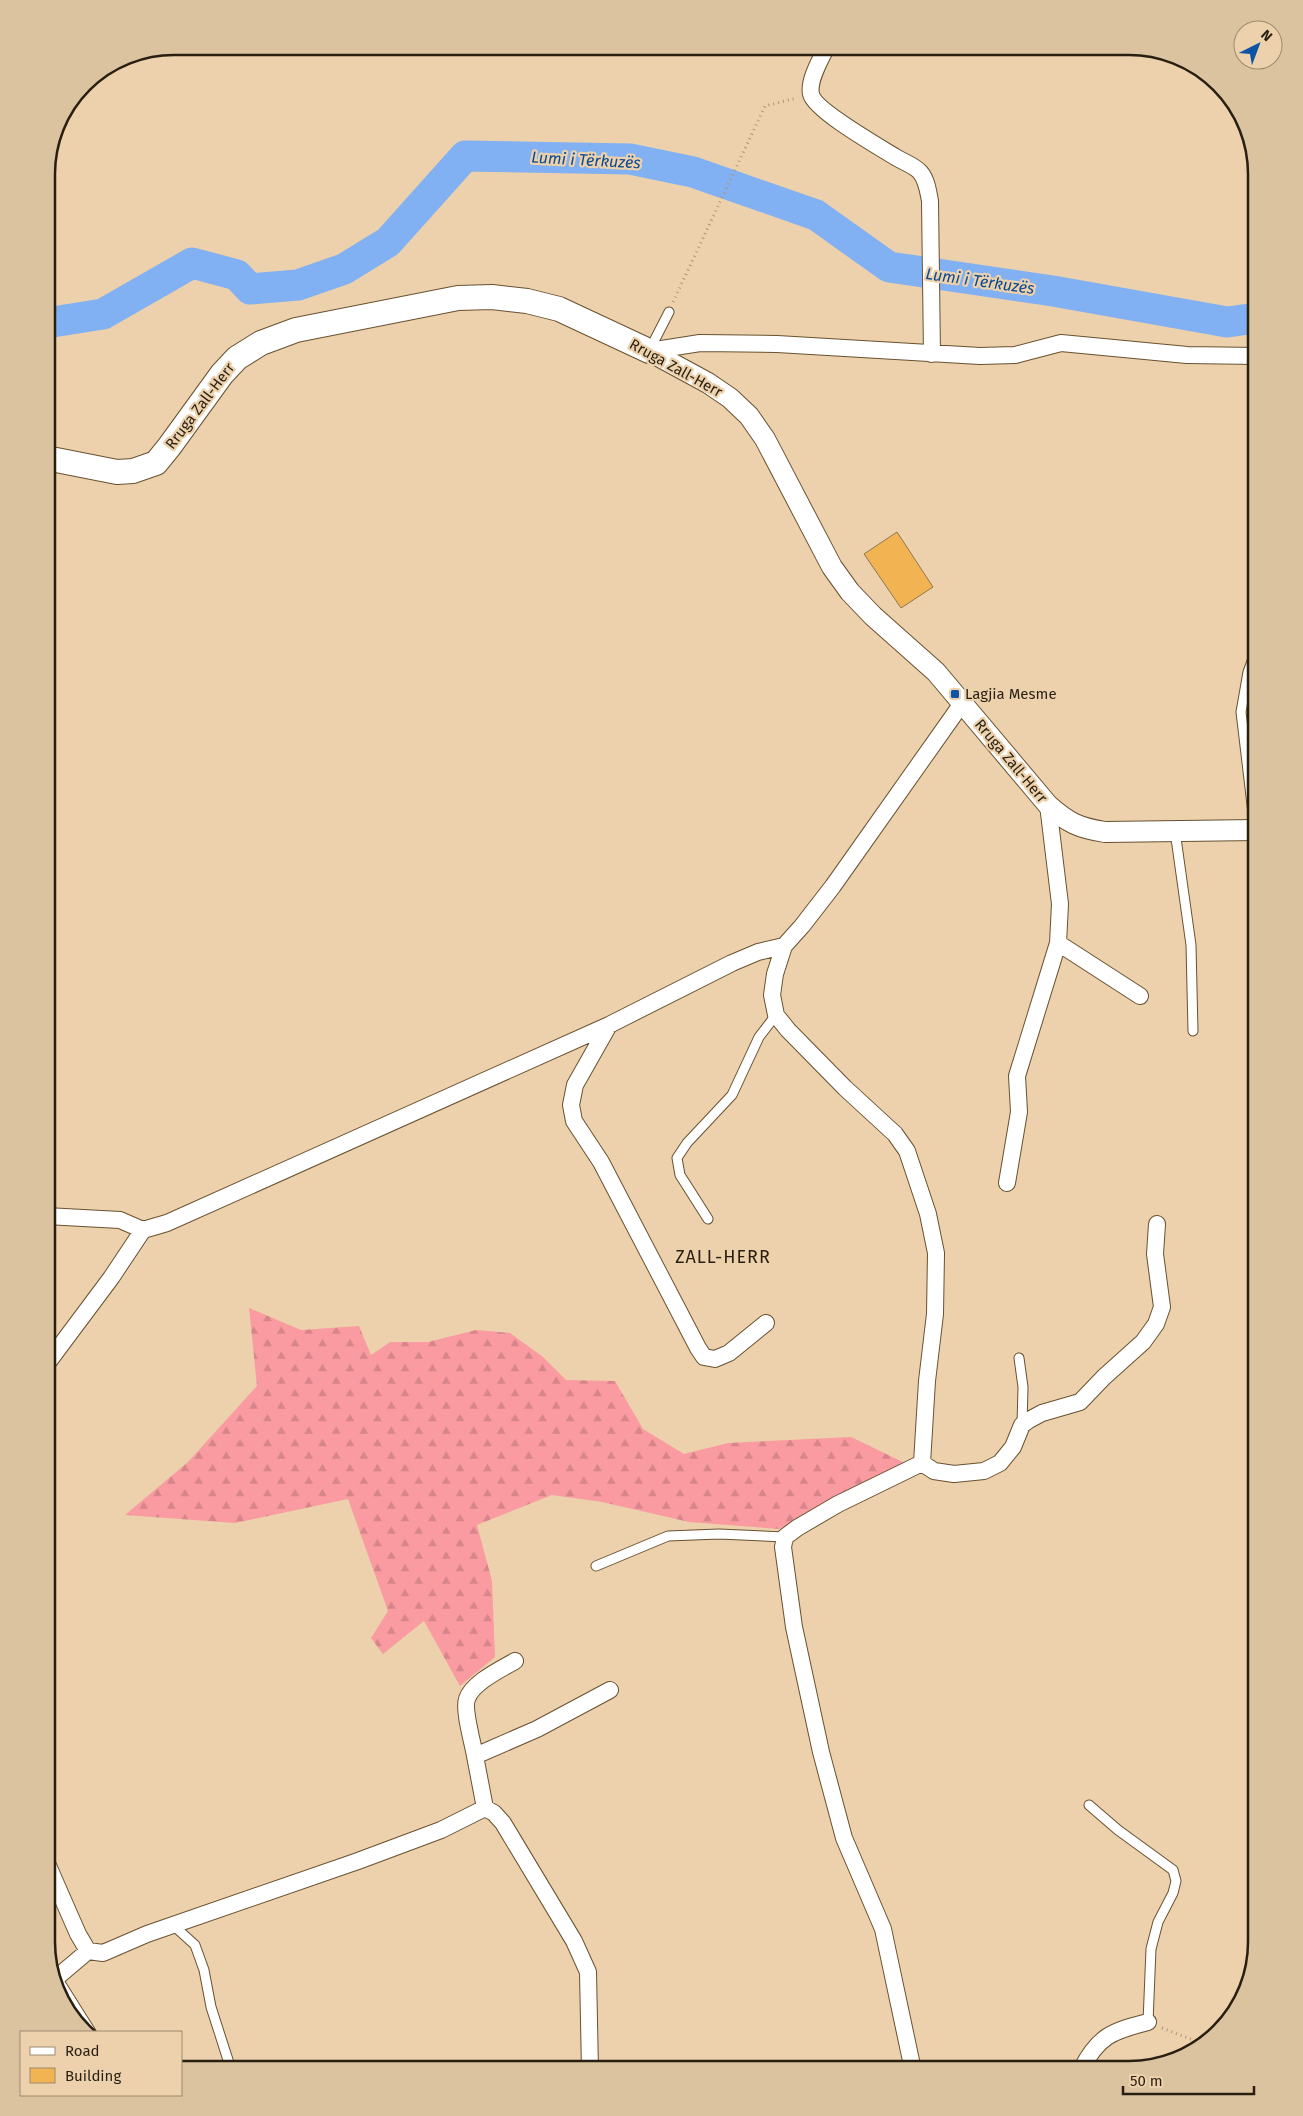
<svg xmlns="http://www.w3.org/2000/svg" width="1303" height="2116" viewBox="0 0 1303 2116" font-family="'Fira Sans',sans-serif">
	<defs>
		<pattern id="forest-firs" width="22" height="20" patternUnits="userSpaceOnUse" patternTransform="scale(1.25)"><rect width="22" height="20" fill="#fa9ba1"/><path d="M5 1l3.5 6h-7zM16 11l3.5 6h-7z" fill="#d6858a"/></pattern>
		<pattern id="cemetery-stones" width="16" height="16" patternUnits="userSpaceOnUse" patternTransform="scale(1.25)"><rect width="16" height="16" fill="#fa9ba1"/><path d="M2 7V4a2 2 0 0 1 4 0v3zM10 15v-3a2 2 0 0 1 4 0v3z" fill="#d6858a"/></pattern>
	</defs>
	<rect width="100%" height="100%" fill="#ecd1ac"/>
	<path fill="url(#forest-firs)" d="M249 1308 301 1330 359 1326 371 1355 390 1342H428L476 1330 510 1333 543 1357 566 1380 615 1381 643 1429 684 1454 728 1443 851 1437 907 1464 779 1529 689 1522 602 1502 552 1495 477 1525 492 1581 495 1657 460 1686 424 1621 383 1654 371 1638 388 1611 348 1499 235 1523 125 1515 188 1462 257 1386Z"/>
	<path fill="url(#cemetery-stones)" d="M1257 694V750L1252 710Z"/>
	<g fill="none" stroke-linecap="round" stroke-linejoin="round">
		<path stroke="#81b1f2" stroke-width="31" d="M46 323 103 314 192 263 237 275 250 289 298 285 344 269 388 242 465 156 630 159 693 172 816 215 889 267 1053 291 1227 322 1257 318"/>
	</g>
	<path fill="#f2b452" stroke="#8e7653" d="M897 532 933 587 901 608 864 554Z"/>
	<g fill="none" stroke-linecap="round" stroke-linejoin="round">
		<defs>
			<path id="service" d="M649 351 669 312
				M1255 830 1241 712 1248 672 1257 648
				M1175 831 1191 945 1193 1031
				M708 1219 680 1175 677 1158 687 1143 732 1095 759 1037 776 1015
				M1019 1358 1023 1387 1022 1425
				M596 1566 668 1536 719 1534 785 1537
				M1089 1805 1118 1830 1173 1870 1176 1881 1173 1893 1158 1922 1151 1949 1148 2022
				M173 1925 195 1945 204 1970 211 2007 229 2063 208 2070
				M57 1978 91 2032"/>
			<path id="minor" d="M827 46C821 59 808 80 811 94 814 110 881 148 897 158 904 162 915 166 920 172 927 180 928 191 930 201L932 354
				M649 351 700 343 777 344 980 356 1015 355 1061 343 1187 355 1257 356
				M1058 943 1140 996
				M784 946 775 974 772 995 776 1015 788 1030 845 1088 895 1134 907 1151 928 1214 936 1253 935 1314 927 1381 922 1463 934 1471 954 1474 984 1471 1000 1463 1013 1447 1022 1425 1029 1420 1042 1413 1080 1402 1104 1377 1143 1342 1156 1324 1162 1307 1155 1254 1157 1224
				M609 1025 575 1085 571 1105 574 1121 601 1162 698 1348 704 1357 715 1359 729 1353 766 1323
				M1007 1183 1019 1112 1017 1076 1058 943 1060 904 1048 805
				M46 1216 120 1220 143 1230 167 1223 609 1025 732 963 758 952 784 946 802 926 833 886 963 702
				M46 1365 111 1278 143 1230
				M475 1756C473 1744 463 1709 467 1699 472 1683 501 1669 515 1661
				M485 1808 494 1813 503 1823 574 1941 588 1972 590 2070
				M46 1861 78 1934 88 1951 103 1953 147 1934 358 1861 441 1830 485 1808 475 1756 537 1729 610 1690
				M55 1979 88 1951
				M913 2070 883 1929 844 1838 821 1752 794 1627 783 1547 785 1537 797 1528 838 1504 922 1463
				M1081 2070C1098 2036 1112 2031 1148 2022"/>
			<path id="tertiary" d="M649 351 708 383 730 398 749 416 765 439 832 567 850 592 873 616 936 672 1048 805C1068 823 1079 828 1105 832L1257 830"/>
			<path id="secondary" d="M46 458 117 472 133 471 156 463 169 447 222 374 237 358 261 343 296 330 458 298 492 297 527 301 559 309 649 351"/>
		</defs>
		<use href="#service" stroke="#685130" stroke-width="11"/>
		<use href="#minor" stroke="#685130" stroke-width="18"/>
		<use href="#tertiary" stroke="#685130" stroke-width="22"/>
		<use href="#secondary" stroke="#685130" stroke-width="26"/>
		<path stroke="#ac9679" stroke-width="3" stroke-dasharray="1 4" stroke-linecap="butt" d="M673 302 765 106 797 98
			M1162 2028 1201 2043"/>
		<use href="#service" stroke="#fff" stroke-width="9"/>
		<use href="#minor" stroke="#fff" stroke-width="16"/>
		<use href="#tertiary" stroke="#fff" stroke-width="20"/>
		<use href="#secondary" stroke="#fff" stroke-width="24"/>
	</g>
	<rect fill="#0e54a4" stroke="#ecd1ac" stroke-width="2" x="950" y="689" width="10" height="10" rx="2.5"/>
	<g text-anchor="middle" dominant-baseline="central" stroke-width="4.5" stroke-linejoin="round" paint-order="stroke">
		<g font-size="15" fill="#281f10" stroke="#ecd1ac">
			<text transform="translate(676 368) rotate(29)">Rruga Zall-Herr</text>
			<text transform="translate(200 406) rotate(-53)">Rruga Zall-Herr</text>
			<text transform="translate(1011 761) rotate(50)">Rruga Zall-Herr</text>
		</g>
		<g font-size="15" fill="#281f10" stroke="#ecd1ac" text-anchor="start">
			<text x="965" y="694">Lagjia Mesme</text>
		</g>
		<g font-size="16" font-style="italic" fill="#0a4990" stroke="#ecd1ac">
			<text transform="translate(586 160) rotate(3)">Lumi i Tërkuzës</text>
			<text transform="translate(980 281) rotate(8)">Lumi i Tërkuzës</text>
		</g>
		<g font-size="18" letter-spacing="1" fill="#281f10" stroke="#ecd1ac">
			<text x="723" y="1257">ZALL-HERR</text>
		</g>
	</g>
	<path d="M0 0H1303V2116H0ZM174 55H1129A119 119 0 0 1 1248 174V1942A119 119 0 0 1 1129 2061H174A119 119 0 0 1 55 1942V174A119 119 0 0 1 174 55Z" fill="#dcc3a0" fill-rule="evenodd"/>
	<path fill="none" stroke="#281f10" stroke-width="2.5" d="M174 55H1129A119 119 0 0 1 1248 174V1942A119 119 0 0 1 1129 2061H174A119 119 0 0 1 55 1942V174A119 119 0 0 1 174 55Z"/>
	<rect x="20" y="2031" width="162" height="65" fill="#ecd1ac" stroke="#9e8a6e"/>
	<rect x="30" y="2047" width="25" height="8" fill="#ffffff" stroke="#9e8a6e"/>
	<text x="65" y="2056" font-size="15" fill="#281f10">Road</text>
	<rect x="30" y="2068" width="25" height="15" fill="#f2b452" stroke="#9e8a6e"/>
	<text x="65" y="2081" font-size="15" fill="#281f10">Building</text>
	<g transform="translate(1258 45) rotate(42)"><circle r="24" fill="#ecd1ac" stroke="#9e8a6e"/>
	<path d="M0-4L9 19L0 12L-9 19Z" fill="#0e54a4"/>
	<text y="-8" font-size="14" font-weight="bold" text-anchor="middle" fill="#281f10">N</text>
	</g>
	<path d="M1123 2086v8h131v-8" fill="none" stroke="#281f10" stroke-width="2.5"/>
	<text x="1130" y="2086" font-size="15" fill="#281f10" stroke="#ecd1ac" stroke-width="4" paint-order="stroke">50 m</text>
</svg>
